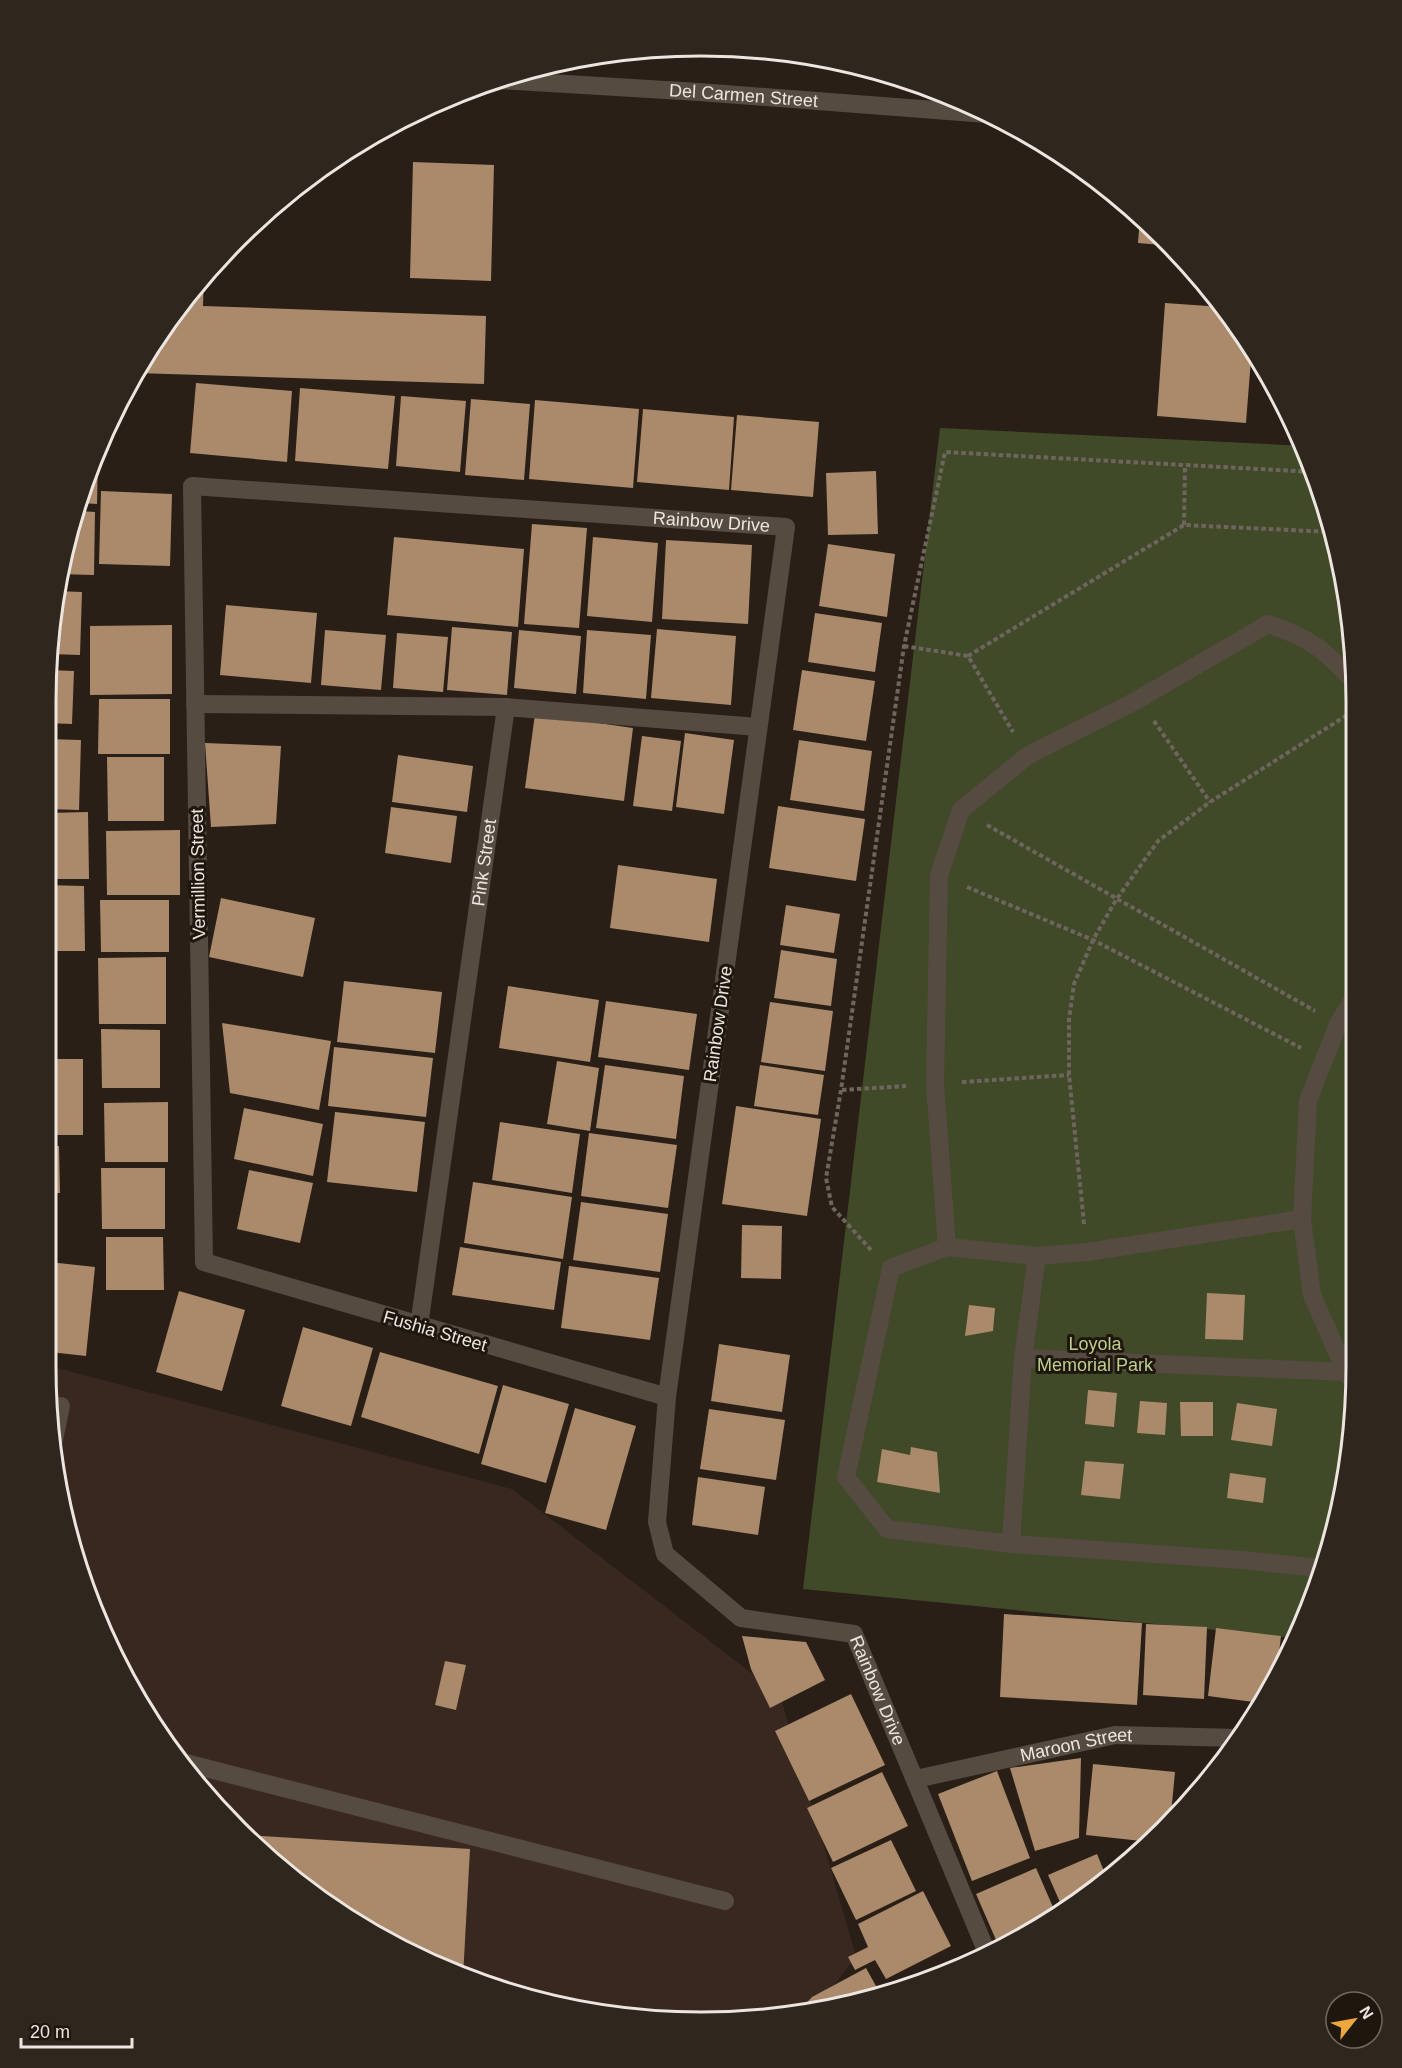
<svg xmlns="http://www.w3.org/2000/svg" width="1402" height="2068" viewBox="0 0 1402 2068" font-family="Helvetica,sans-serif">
	<rect width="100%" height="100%" fill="#291f16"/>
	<path fill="#392820" d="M50 1366 512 1489 780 1695 856 1956 815 2011 658 2022 532 2001 450 1973 301 1887 208 1800 156 1732 80 1578 51 1453Z"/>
	<path fill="#414a28" d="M940 428 1305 446 1344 573 1357 701V1367L1344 1495 1296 1638 803 1589Z"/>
	<path fill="#ab896b" d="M413 162 494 165 491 281 410 278Z
		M1140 217 1165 237 1172 246 1138 243Z
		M204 275 203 306 486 316 484 384 136 373 180 302Z
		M1165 303 1222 307 1246 336 1252 346 1246 423 1157 416Z
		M196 383 292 391 287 462 190 453Z
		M300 388 395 396 388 469 295 461Z
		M401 396 466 401 460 472 396 466Z
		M471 399 530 404 524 480 465 475Z
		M535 400 639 409 633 488 529 479Z
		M643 409 734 417 729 490 637 482Z
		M737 415 819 422 813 497 731 490Z
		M98 455 97 504 81 503Z
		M876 471 878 534 828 535 826 473Z
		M101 491 172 494 170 566 99 564Z
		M79 511 95 512 94 575 58 574Z
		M532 524 587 528 579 628 524 624Z
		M394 537 524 549 518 627 387 615Z
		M593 537 658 543 652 622 587 616Z
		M666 540 752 545 748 624 662 619Z
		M828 544 895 554 887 617 819 606Z
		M56 591 82 592 80 655 50 654Z
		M226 605 317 613 311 683 220 675Z
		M815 613 882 623 875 672 808 662Z
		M172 625V694L90 695V626Z
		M452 627 512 632 507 695 447 690Z
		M657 629 736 636 731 705 651 698Z
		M325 630 386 635 381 690 321 685Z
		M519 630 581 636 576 694 514 688Z
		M587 630 651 635 646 699 583 693Z
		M397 633 448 637 443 692 393 688Z
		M48 670 74 671 72 724 45 723Z
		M802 670 875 681 866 741 793 730Z
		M99 699H170V754H98Z
		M535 714 633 728 624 801 525 788Z
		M685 733 734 740 724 814 676 807Z
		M642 736 681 741 672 811 633 806Z
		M45 739 81 740 79 810 46 809Z
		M799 740 872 751 864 811 790 800Z
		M205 743 281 746 276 824 211 827Z
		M398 755 473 766 467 812 392 802Z
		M107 757H164V821H108Z
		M778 806 865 819 856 881 769 868Z
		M391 807 457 816 451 863 385 853Z
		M88 812 89 879H46V813Z
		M180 830V895H107L106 831Z
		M618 865 717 879 709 942 610 928Z
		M46 885 84 886 85 951H47Z
		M221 898 315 918 303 977 209 957Z
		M100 900H169V952H101Z
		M786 905 840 914 834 953 780 945Z
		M781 950 837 959 831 1006 774 998Z
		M166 957V1024H99L98 958Z
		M344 981 442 992 435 1053 337 1042Z
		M508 986 599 1000 590 1062 499 1048Z
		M606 1001 697 1014 689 1070 598 1057Z
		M770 1002 833 1011 825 1071 761 1062Z
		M222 1023 331 1041 319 1110 230 1093Z
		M101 1029 160 1030V1088H102Z
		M334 1047 433 1058 426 1117 328 1106Z
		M48 1059H83V1135H48Z
		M557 1061 599 1068 590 1131 547 1124Z
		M605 1065 684 1076 676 1139 596 1128Z
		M760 1065 824 1075 818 1115 754 1106Z
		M168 1102V1162H105L104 1103Z
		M736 1106 821 1119 807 1216 722 1204Z
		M244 1108 323 1124 313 1176 234 1159Z
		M335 1112 425 1122 417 1192 327 1182Z
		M500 1122 580 1134 572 1193 492 1180Z
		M589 1133 677 1145 668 1208 581 1196Z
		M48 1146H59L60 1193H49Z
		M101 1168H165V1229H102Z
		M249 1170 313 1183 300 1243 237 1229Z
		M473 1182 572 1197 563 1259 464 1243Z
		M581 1202 668 1214 660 1272 573 1260Z
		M742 1225 782 1226 781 1279 741 1278Z
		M106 1237H163L164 1290H106Z
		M460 1247 561 1262 554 1310 452 1295Z
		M49 1262 95 1267 86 1356 50 1352Z
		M569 1266 659 1278 650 1340 561 1328Z
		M179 1291 245 1310 222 1391 156 1372Z
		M1207 1293 1245 1295 1243 1340 1205 1339Z
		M969 1305 995 1308 993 1331 965 1336Z
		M303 1327 373 1348 351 1426 281 1406Z
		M719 1344 790 1355 782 1412 711 1401Z
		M380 1352 498 1386 479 1454 361 1417Z
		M503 1385 569 1404 546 1483 481 1464Z
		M1088 1390 1117 1393 1114 1427 1085 1424Z
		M1140 1401 1167 1403 1165 1435 1137 1433Z
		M1180 1402H1213V1436H1181Z
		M1237 1403 1277 1409 1272 1446 1231 1440Z
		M575 1408 636 1426 606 1530 545 1513Z
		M709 1409 785 1420 776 1480 700 1469Z
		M911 1447 937 1452 940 1493 877 1482 882 1449 910 1455Z
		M1085 1461 1124 1464 1120 1499 1081 1495Z
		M1230 1473 1266 1478 1263 1503 1227 1498Z
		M698 1477 765 1487 758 1535 692 1525Z
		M1004 1614 1142 1623 1137 1705 1000 1697Z
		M1146 1624 1207 1627 1204 1699 1143 1695Z
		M1216 1628 1281 1636 1276 1679 1261 1703 1208 1696Z
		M1290 1633 1297 1634 1285 1664Z
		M742 1636 806 1642 825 1680 770 1708 751 1669Z
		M445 1661 466 1665 456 1710 435 1705Z
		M851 1694 885 1765 809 1801 775 1731Z
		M1081 1758 1079 1838 1035 1851 1010 1768Z
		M1093 1764 1175 1772 1170 1825 1151 1842 1086 1835Z
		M997 1771 1030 1858 972 1881 938 1794Z
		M882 1772 908 1826 833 1862 807 1808Z
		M245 1835 470 1849 463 1977 450 1973 301 1887Z
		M891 1840 916 1891 856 1920 831 1868Z
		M1097 1854 1106 1876 1063 1909 1048 1875Z
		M1036 1868 1056 1914 1029 1935 1000 1949 976 1894Z
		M923 1891 951 1946 886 1979 875 1960 855 1970 848 1957 868 1947 858 1924Z
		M954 1961 958 1970 918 1983 916 1980Z
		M866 1968 881 1995 829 2010 798 2012 812 1997Z"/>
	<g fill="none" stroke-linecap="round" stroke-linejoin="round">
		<path stroke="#6e665e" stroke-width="4" stroke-dasharray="4.5 3" stroke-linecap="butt" d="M1184 525 1185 465
			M904 646 968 656 1013 732
			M968 656 1184 525 1332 532
			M1154 721 1210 802
			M987 825 1315 1011
			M967 887 1093 940 1301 1048
			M962 1082 1069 1075
			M842 1090 906 1086
			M1084 1224 1069 1075V1019L1074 984 1093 940 1116 900 1158 841 1210 802 1352 712
			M871 1250 832 1207 826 1178 841 1090 904 646 945 452 1314 472"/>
		<g stroke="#564b40" stroke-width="18">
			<path id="s1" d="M498 80 699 92 987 114"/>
			<path d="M1302 1219 1087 1252 1037 1256 947 1247 935 1084 939 875 961 810 1027 756 1139 699 1268 624C1311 638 1326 651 1355 683"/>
			<path d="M947 1247 891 1268 846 1477 887 1529 1011 1544 1242 1560 1319 1568"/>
			<path d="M1023 1358 1346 1372"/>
			<path d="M1355 1384 1346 1372 1312 1295 1302 1219 1308 1101 1338 1024 1357 993"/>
			<path d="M51 1454 61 1406"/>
			<path d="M1011 1544 1023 1358 1037 1256"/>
			<path d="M178 1761 725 1901"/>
		</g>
		<g stroke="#564b40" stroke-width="18">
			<path d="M195 704 506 707 758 727"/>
			<path id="s2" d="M419 1326 506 707"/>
			<path id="s3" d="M667 1397 204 1262 192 486 786 527 667 1397 657 1522 665 1554 741 1618 854 1634 988 1955"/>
			<path id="s4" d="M916 1779 1115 1735 1239 1738"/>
		</g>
	</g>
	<g text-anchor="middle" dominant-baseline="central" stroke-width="6" stroke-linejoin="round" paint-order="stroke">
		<g font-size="18" fill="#ede6e0" stroke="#1f160d">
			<text stroke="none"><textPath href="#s1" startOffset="246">Del Carmen Street</textPath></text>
			<text stroke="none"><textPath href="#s3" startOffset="1779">Rainbow Drive</textPath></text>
			<text stroke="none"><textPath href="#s2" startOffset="468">Pink Street</textPath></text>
			<text transform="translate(198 874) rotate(-91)">Vermillion Street</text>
			<text transform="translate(718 1024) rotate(-82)">Rainbow Drive</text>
			<text transform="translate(435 1331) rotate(16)">Fushia Street</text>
			<text stroke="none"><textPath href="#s3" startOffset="3165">Rainbow Drive</textPath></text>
			<text stroke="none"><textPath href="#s4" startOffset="164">Maroon Street</textPath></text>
		</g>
		<g font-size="18" fill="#bdcf8d" stroke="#1f160d">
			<text x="1095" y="1344">Loyola<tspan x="1095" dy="21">Memorial Park</tspan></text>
		</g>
	</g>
	<path d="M0 0H1402V2068H0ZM701 56H701A645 645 0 0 1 1346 701V1367A645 645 0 0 1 701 2012H701A645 645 0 0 1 56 1367V701A645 645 0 0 1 701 56Z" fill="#2f271e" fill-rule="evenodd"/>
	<path fill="none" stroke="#ede6e0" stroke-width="3" d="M701 56H701A645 645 0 0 1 1346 701V1367A645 645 0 0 1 701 2012H701A645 645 0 0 1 56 1367V701A645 645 0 0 1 701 56Z"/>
	<g transform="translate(1354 2020) rotate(59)"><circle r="28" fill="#1f160d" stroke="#716961" stroke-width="1.5"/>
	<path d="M0-4.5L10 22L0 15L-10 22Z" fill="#eea73d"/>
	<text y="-9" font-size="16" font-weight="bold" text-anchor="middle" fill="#ede6e0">N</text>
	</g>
	<path d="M21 2038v9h111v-9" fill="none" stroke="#ede6e0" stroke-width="3"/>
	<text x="30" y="2038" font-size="18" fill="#ede6e0" stroke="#1f160d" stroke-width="4.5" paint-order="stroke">20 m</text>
</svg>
